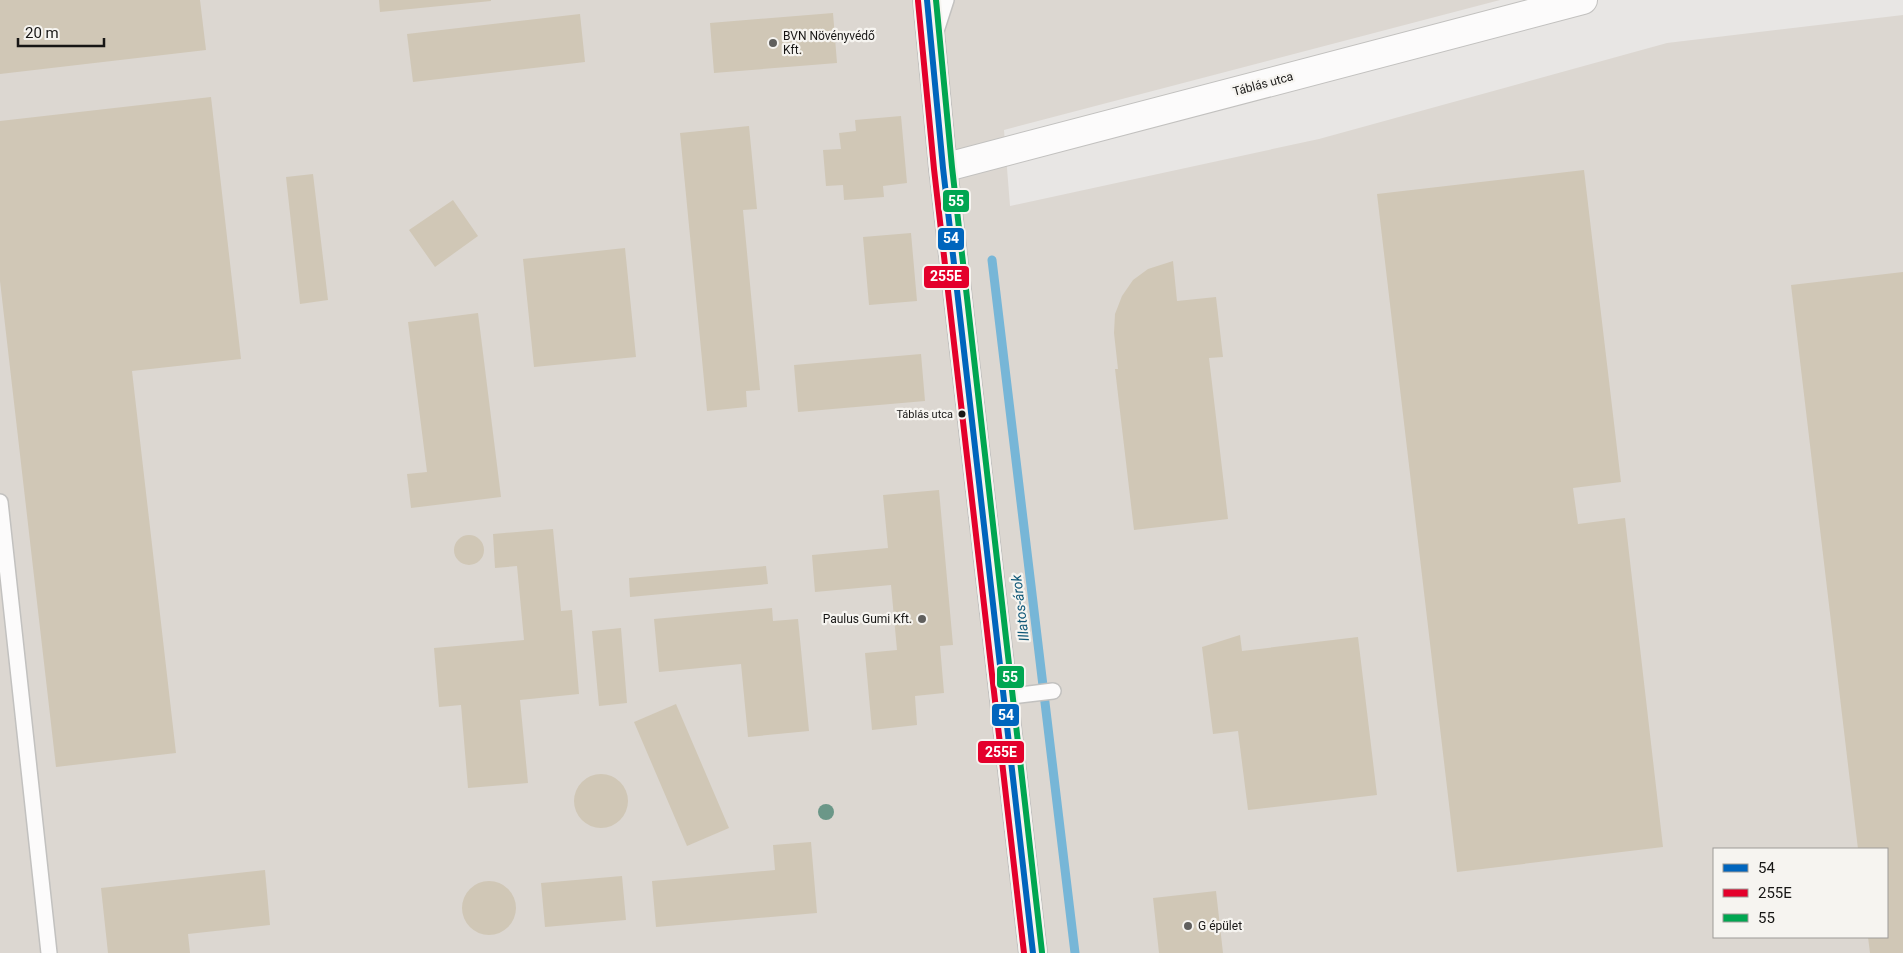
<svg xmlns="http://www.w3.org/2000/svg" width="1903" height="953" viewBox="0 0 1903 953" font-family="Roboto,sans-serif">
	<rect width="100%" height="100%" fill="#e8e6e4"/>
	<path fill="#dcd7d1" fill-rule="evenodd" d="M0 0H1500L1004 130 1010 206 1319 139 1667 43 1903 15V953H0ZM1714 849H1887V937H1714Z"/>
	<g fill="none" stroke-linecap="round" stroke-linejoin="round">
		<path stroke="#77b6d7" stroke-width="9" d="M992 260 1075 953"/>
	</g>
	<path fill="#d0c7b6" d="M0 0H200L206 50 0 74Z
		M379 0H491V1L380 12Z
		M833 13 837 63 714 73 710 23Z
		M580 14 585 62 413 82 407 34Z
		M211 97 241 359 132 371 176 753 56 767 0 281V121Z
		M901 116 907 183 883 186 884 197 844 200 843 185 826 186 823 150 841 149 839 133 856 131 855 120Z
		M749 126 757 209 743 210 760 390 746 391 747 407 707 411 680 133Z
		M1584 170 1621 482 1573 488 1578 524 1625 518 1663 847 1457 872 1377 194Z
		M313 174 328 300 300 304 286 177Z
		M453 200 478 236 435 267 409 230Z
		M911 233 917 301 869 305 863 237Z
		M625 248 636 357 534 367 523 259Z
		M1173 261 1177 301 1216 297 1223 357 1209 358 1228 519 1134 530 1115 369H1118L1114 333 1115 314 1122 296 1133 280 1148 269Z
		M1903 272V953H1870L1868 937H1887V849H1858L1791 285Z
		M478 313 501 497 411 508 407 474 427 472 408 322Z
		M921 354 925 401 798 412 794 365Z
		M939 490 953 645 940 646 944 693 915 696 917 725 872 730 865 653 897 650 891 585 815 592 812 555 888 548 883 495Z
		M553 529 561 611 572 610 579 694 520 700 528 783 468 788 461 705 439 707 434 648 524 640 517 566 495 568 493 534Z
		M454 550a15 15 0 1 1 30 0a15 15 0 1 1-30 0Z
		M766 566 768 584 630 597 629 578Z
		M772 608 773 621 798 619 809 731 748 737 741 664 659 672 654 619Z
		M621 628 627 703 599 706 592 631Z
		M1240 635 1242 651 1358 637 1377 795 1248 810 1238 731 1213 734 1202 647Z
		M676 704 729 828 687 846 634 722Z
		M574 801a27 27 0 1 1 54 0a27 27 0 1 1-54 0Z
		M811 842 817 913 656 927 652 881 775 870 773 845Z
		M265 870 270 925 188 934 190 953H108L101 888Z
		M622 876 626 920 545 927 541 883Z
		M462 908a27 27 0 1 1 54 0a27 27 0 1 1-54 0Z
		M1216 891 1223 953H1159L1153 898Z"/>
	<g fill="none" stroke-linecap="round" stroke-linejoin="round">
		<defs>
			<path id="lane" d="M936 31 946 0
				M0 502 49 953
				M1003 697 1053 691"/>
			<path id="street" d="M943 168 1583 0"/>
			<path id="secondary" d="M927 0 943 168 1033 953"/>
		</defs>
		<use href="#lane" stroke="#c2c1bf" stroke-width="18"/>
		<use href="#street" stroke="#c2c1bf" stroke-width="30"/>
		<use href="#secondary" stroke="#c2c1bf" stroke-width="30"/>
		<use href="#lane" stroke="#fcfbfb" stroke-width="15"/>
		<use href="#street" stroke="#fcfbfb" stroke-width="28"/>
		<use href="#secondary" stroke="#fcfbfb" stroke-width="28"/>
		<defs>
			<path id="bus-1" d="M927 0 943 168 1033 953"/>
			<path id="bus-2" d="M918 1 934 169 1024 953"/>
			<path id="bus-3" d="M936 0 952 167 1042 952"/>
		</defs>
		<use href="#bus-1" stroke="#f6f4f0" stroke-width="10"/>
		<use href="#bus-2" stroke="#f6f4f0" stroke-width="10"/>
		<use href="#bus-3" stroke="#f6f4f0" stroke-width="10"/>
		<use href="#bus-1" stroke="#0065bd" stroke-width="6"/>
		<use href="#bus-2" stroke="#e4002b" stroke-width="6"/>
		<use href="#bus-3" stroke="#00a651" stroke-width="6"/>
	</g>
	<circle fill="#6b9788" cx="826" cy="812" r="8"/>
	<g fill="#605f5d" stroke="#f6f4f0" stroke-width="2">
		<circle cx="773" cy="43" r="5"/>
		<circle cx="922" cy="619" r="5"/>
		<circle cx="1188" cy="926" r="5"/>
	</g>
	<circle fill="#171615" stroke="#f6f4f0" stroke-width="2" cx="962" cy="414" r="4.5"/>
	<g text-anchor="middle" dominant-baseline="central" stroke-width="4.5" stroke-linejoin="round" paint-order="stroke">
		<g font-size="11" fill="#171615" stroke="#f6f4f0" text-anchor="end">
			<text x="953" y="414">Táblás utca</text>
		</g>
		<g font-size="12" fill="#171615" stroke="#f6f4f0" text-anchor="start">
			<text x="783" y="36">BVN Növényvédő<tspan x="783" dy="14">Kft.</tspan></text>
			<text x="912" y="619" text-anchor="end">Paulus Gumi Kft.</text>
			<text x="1198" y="926">G épület</text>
		</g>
		<g font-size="12" fill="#171615" stroke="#f6f4f0">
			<text transform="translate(1263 84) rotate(-15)">Táblás utca</text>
		</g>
		<g font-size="14" font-style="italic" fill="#0e5777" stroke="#f6f4f0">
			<text transform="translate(1020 608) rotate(-97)">Illatos-árok</text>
		</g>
	</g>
	<g stroke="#f6f4f0" stroke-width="2">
		<rect x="942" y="189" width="28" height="24" rx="5" fill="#00a651"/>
		<rect x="937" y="227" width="28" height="24" rx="5" fill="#0065bd"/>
		<rect x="923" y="265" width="47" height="24" rx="5" fill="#e4002b"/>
		<rect x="996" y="665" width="29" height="24" rx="5" fill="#00a651"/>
		<rect x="991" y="703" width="29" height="24" rx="5" fill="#0065bd"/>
		<rect x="977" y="740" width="48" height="24" rx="5" fill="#e4002b"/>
	</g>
	<g font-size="14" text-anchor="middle" font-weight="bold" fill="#fff">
		<text x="956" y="206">55</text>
		<text x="951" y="243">54</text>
		<text x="946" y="281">255E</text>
		<text x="1010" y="682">55</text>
		<text x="1006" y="720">54</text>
		<text x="1001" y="757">255E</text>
	</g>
	<rect x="1713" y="848" width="175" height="90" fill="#f6f4f0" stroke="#9d9b98"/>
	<rect x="1723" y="864" width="25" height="8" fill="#0065bd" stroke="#9d9b98"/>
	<text x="1758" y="873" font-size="15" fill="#171615">54</text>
	<rect x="1723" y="889" width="25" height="8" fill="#e4002b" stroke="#9d9b98"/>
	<text x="1758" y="898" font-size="15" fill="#171615">255E</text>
	<rect x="1723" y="914" width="25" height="8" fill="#00a651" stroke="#9d9b98"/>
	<text x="1758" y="923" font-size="15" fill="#171615">55</text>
	<path d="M18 38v8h86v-8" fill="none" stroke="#171615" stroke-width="2.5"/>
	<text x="25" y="38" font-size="15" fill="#171615" stroke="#f6f4f0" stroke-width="4" paint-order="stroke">20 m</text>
</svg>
